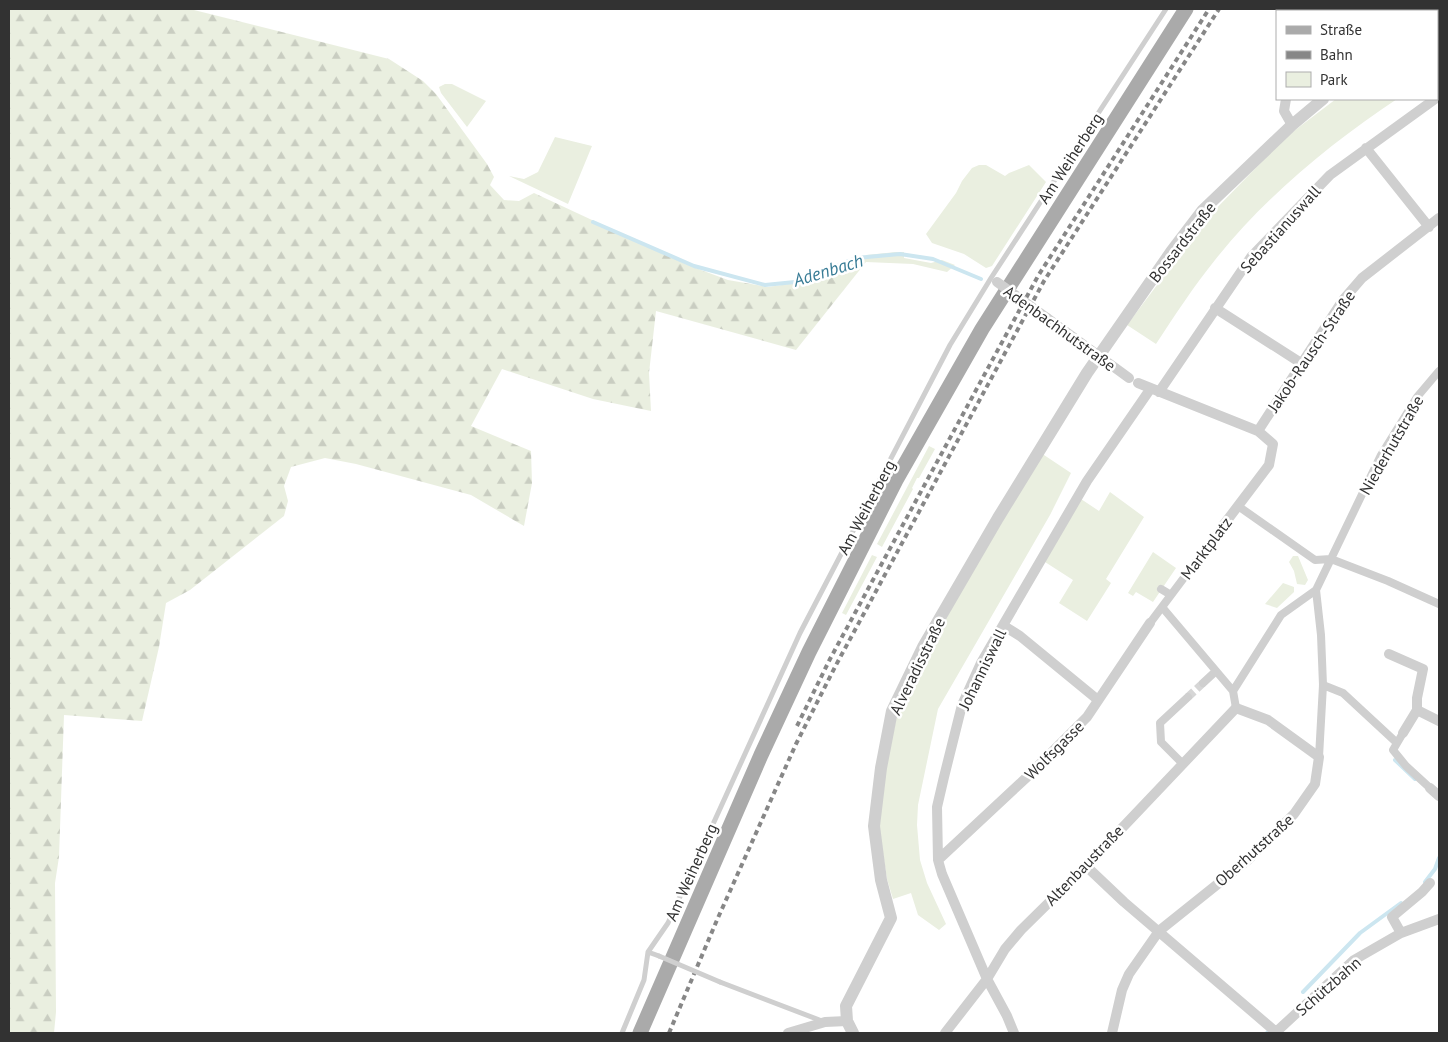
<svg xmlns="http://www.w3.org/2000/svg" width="1448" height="1042" viewBox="0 0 1448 1042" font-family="'PT Sans',sans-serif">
	<defs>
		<pattern id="forest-firs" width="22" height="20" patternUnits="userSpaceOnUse" patternTransform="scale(1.25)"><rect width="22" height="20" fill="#eaefe0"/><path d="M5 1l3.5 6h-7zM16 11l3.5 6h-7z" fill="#c9cdc1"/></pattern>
	</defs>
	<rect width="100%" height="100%" fill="#fff"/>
	<path fill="#eaefe0" d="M445 84H452L486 101 467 127 441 93 439 87Z
		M1336 99H1397C1332 142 1264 198 1215 260 1194 286 1175 315 1156 344L1127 325 1209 216 1286 137Z
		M555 137 592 146 568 204 509 176 524 179 538 172Z
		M979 165H986L1005 176 1009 173 1029 165 1046 182 992 266 986 268 964 254 932 243 926 234 956 193 962 181 972 168Z
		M896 252H904V258L931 263 942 260 955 265 947 272 913 264 866 262V255Z
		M929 446 935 449 919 478H917L912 488 913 489 882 547 877 544Z
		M1041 453 1071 473 1050 515 938 709 918 805 917 825 920 860 927 883 946 924 939 930 918 915 911 893 893 899 887 879 879 827 885 768 898 712 929 649 969 577Z
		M1110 492 1144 517 1106 579 1111 583 1087 621 1059 603 1073 580 1045 562 1081 499 1099 511Z
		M1153 552 1176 568 1153 602 1136 592 1133 596 1128 593Z
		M872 555 877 557 846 615 842 613Z
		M1293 556H1298L1308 580 1305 585 1297 584 1294 571 1289 562Z
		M1283 583 1294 587V592L1277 608 1265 604Z"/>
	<path fill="url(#forest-firs)" d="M9 9H190L389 59 423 81 436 94 487 164 494 177 490 185 504 200 519 201 534 193 693 267 728 280 768 287 795 283 856 260 866 258V262L796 350 656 311 649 373 651 411 593 399 502 369 471 426 531 451 532 483 524 526 471 495 356 464 325 458 291 467 284 486 288 501 284 516 190 590 166 603 159 647 142 721 64 715 59 857 55 883 56 1012 54 1033H9Z"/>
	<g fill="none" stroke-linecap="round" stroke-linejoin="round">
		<path stroke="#cce6f0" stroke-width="4" d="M593 222 694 266 765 285 795 282 856 258 900 254 933 259 981 279
			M1395 760 1415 779
			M1425 882 1435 869 1439 858
			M1303 992 1360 933 1401 903
			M1267 1033 1268 1032"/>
		<path stroke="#d6d6d6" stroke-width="8" stroke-dasharray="8 4" stroke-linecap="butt" d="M1188 697 1203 683"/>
		<path stroke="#cfcfcf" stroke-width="5" d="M648 952 659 956
			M720 982 822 1021
			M622 1033 644 980 648 952 668 923 800 633 950 345 991 278 1166 9"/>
		<path stroke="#cfcfcf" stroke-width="8" d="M1238 506 1315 560 1331 559 1388 581 1439 604
			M1161 589 1171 595
			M1162 607 1233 691
			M1150 623 1222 527
			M1203 683 1216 671
			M1323 685 1343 693 1397 743
			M1236 708 1233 691 1281 615 1316 590
			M1403 733 1393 750 1406 766 1430 788
			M1319 757 1323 685 1321 635 1316 590 1381 455 1417 397 1439 371
			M1182 763 1161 742 1160 723 1188 697"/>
		<path stroke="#cfcfcf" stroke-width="10" d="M1311 11 1312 9
			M1286 99 1284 111 1292 125
			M1366 148 1429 227
			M1215 308 1301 363
			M1047 318 1129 378
			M1138 383 1258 431 1273 444 1269 465 1222 527
			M1159 392 1251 257 1330 175 1435 99
			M1258 431 1343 300 1362 278 1439 218
			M1004 626 1020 636 1098 700
			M1389 654 1423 669 1417 698V710
			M1403 733 1417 710 1439 721
			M1430 788 1439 796
			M938 860 1027 777 1087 717 1150 623
			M1086 866 1124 902 1276 1032
			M1401 933 1392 917 1422 892 1430 883
			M788 1033 825 1022 847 1021
			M945 1033 987 979 1005 949 1021 930 1086 866 1236 708 1268 720 1319 757 1315 784 1294 814 1249 859 1159 931 1129 974 1122 990 1112 1033
			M1014 1033 1007 1016 987 979 942 874 938 860 937 807 944 777 962 705 981 663 1087 481 1151 388
			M1275 1033 1354 960 1401 933 1439 919"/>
		<path stroke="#cfcfcf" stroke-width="12" d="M1437 23 1439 22
			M853 1033 847 1021 846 1006 891 918 881 880 874 826 881 768 892 711 923 647 998 518 1087 373 1171 252 1203 210 1292 125 1323 99"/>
		<path stroke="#aaa" stroke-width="15" d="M640 1033 761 755 809 652 896 480 982 329 1186 9"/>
		<path stroke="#878787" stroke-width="4" stroke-dasharray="5 4" stroke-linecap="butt" d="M797 726 830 659 1038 276 1209 9
			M669 1033 717 920 796 744 836 665 1044 281 1219 9"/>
		<path stroke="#cfcfcf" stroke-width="5" d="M659 956 720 982"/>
		<path stroke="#cfcfcf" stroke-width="10" d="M997 282 1047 318"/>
	</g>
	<g text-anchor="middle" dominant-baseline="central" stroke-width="5" stroke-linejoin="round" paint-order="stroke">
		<g font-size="16" fill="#323232" stroke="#fff">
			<text transform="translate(1070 158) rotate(-57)">Am Weiherberg</text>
			<text transform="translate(1280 229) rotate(-48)">Sebastianuswall</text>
			<text transform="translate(1182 242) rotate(-52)">Bossardstraße</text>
			<text transform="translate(1060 328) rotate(36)">Adenbachhutstraße</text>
			<text transform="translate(1311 351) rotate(-56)">Jakob-Rausch-Straße</text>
			<text transform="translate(1391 445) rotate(-60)">Niederhutstraße</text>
			<text transform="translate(866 507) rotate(-62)">Am Weiherberg</text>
			<text transform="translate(1206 548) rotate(-53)">Marktplatz</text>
			<text transform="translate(917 666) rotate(-64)">Alveradisstraße</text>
			<text transform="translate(982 669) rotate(-64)">Johanniswall</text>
			<text transform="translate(1054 750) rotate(-45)">Wolfsgasse</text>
			<text transform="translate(1254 850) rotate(-42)">Oberhutstraße</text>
			<text transform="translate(1084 865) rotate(-46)">Altenbaustraße</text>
			<text transform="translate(691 872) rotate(-66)">Am Weiherberg</text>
			<text transform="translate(1328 986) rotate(-41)">Schützbahn</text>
		</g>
		<g font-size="18" font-style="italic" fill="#377b95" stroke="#fff">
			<text transform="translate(828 270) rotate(-17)">Adenbach</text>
		</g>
	</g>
	<rect width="1448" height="1042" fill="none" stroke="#323232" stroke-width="20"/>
	<rect x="1276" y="10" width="162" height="90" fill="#ffffff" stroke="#adadad"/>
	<rect x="1286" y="26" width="25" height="8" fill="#aaaaaa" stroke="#adadad"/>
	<text x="1320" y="35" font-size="15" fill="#323232">Straße</text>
	<rect x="1286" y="51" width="25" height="8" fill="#878787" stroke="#adadad"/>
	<text x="1320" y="60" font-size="15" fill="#323232">Bahn</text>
	<rect x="1286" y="72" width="25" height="15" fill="#eaefe0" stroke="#adadad"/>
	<text x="1320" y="85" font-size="15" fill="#323232">Park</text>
</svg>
